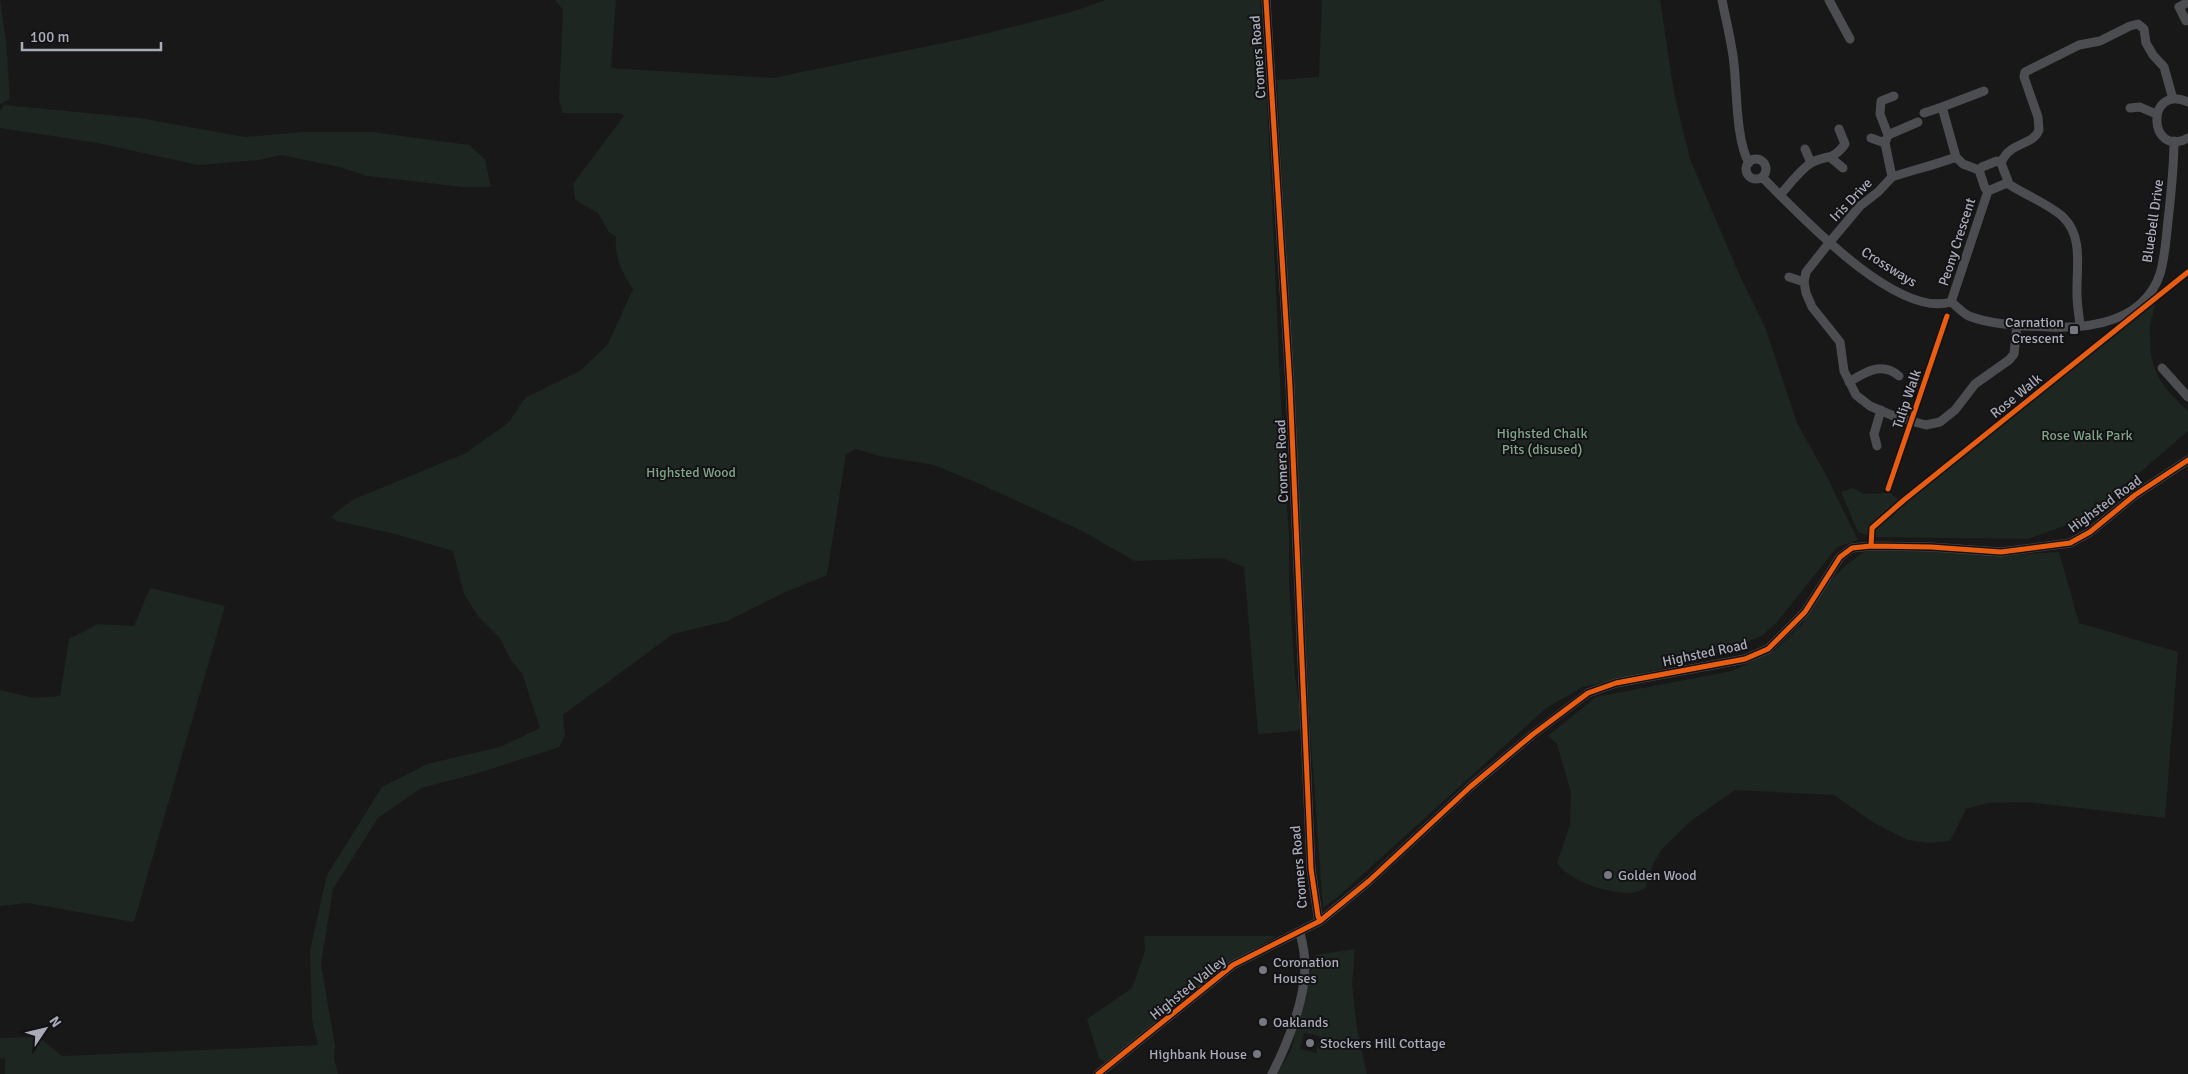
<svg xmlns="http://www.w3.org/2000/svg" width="2188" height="1074" viewBox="0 0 2188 1074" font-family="Signika,sans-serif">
	<rect width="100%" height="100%" fill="#181818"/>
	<path fill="#1e2621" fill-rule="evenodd" d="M0 0 6 41 10 99 0 104Z
		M555 0H616L611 68 773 78 972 37 1071 12 1106 0H1260C1274 178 1276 356 1289 534V582L1295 676 1302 727 1297 731 1258 734 1244 567 1222 558 1135 561 1080 530 980 484 934 465 879 456 856 449 846 454 827 575 781 594 727 621 673 634 563 715 565 736 559 747 475 774 421 788 378 818 333 889 321 964 335 1046 334 1059 338 1074H5V1059L0 1058V1038L39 1037 62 1056 318 1045 312 1020 310 950 327 875 382 787 427 764 500 747 540 728 522 673 511 660 499 637 478 616 464 594 453 551 395 534 337 521 331 517 352 500 466 453 509 422 525 398 580 371 608 344 633 289C622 273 614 257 616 237L609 232 598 213 575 200 573 184 624 116 620 113H563L559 100 563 10Z
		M1322 0H1660L1674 93 1690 159 1740 276 1765 327 1797 423 1825 473 1858 540 1837 547 1777 622 1763 635 1735 647 1686 663 1583 687 1546 708 1339 896 1323 908 1310 728 1277 80 1319 77Z
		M4 105 139 118 245 137 303 132H372L469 145 485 159 491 187H463L367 176 340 167 281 155 259 160 198 165 98 143 0 128V111Z
		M2155 303C2155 309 2151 318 2150 325 2149 369 2156 381 2188 411V431L2143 470 2078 521 2028 539 1873 537 1858 532 1841 492 1853 488 1864 494 1890 493 1900 501 1905 500Z
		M1867 550 1956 552 2001 556 2059 552 2079 623 2178 652 2165 818 2028 802 1987 803 1966 809 1950 841 1929 843 1907 840 1871 821 1834 795 1735 790 1691 821 1662 849 1653 864 1645 889C1640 890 1635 893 1630 893 1606 893 1571 882 1557 863L1570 825 1571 792 1557 744 1548 736 1596 697 1732 671 1774 651 1802 624 1825 586 1846 565Z
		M150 588 225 606 134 922 28 903 0 906V690L34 698 60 696 69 639 98 624 134 626Z
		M1144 936H1276L1232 962 1105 1062 1099 1058 1087 1019 1132 988 1145 951Z
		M1355 949 1352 984 1357 1029 1367 1074H1277L1291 1050 1315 955ZM1304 1033 1320 1036 1316 1053 1300 1049Z"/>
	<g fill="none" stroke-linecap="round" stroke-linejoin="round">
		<path stroke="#4c4d51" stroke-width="9" d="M1266 0 1290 386 1311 869 1318 916 1320 921
			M1722 0C1726 21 1732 43 1734 64 1737 91 1736 141 1749 163
			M1829 0 1850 39
			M2186 21 2179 7 2188 2
			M1984 91 1942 107 1956 157 1963 164 1979 170 1985 188 1988 191
			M2188 102C2145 83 2148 159 2188 138
			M2130 108 2140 107 2156 114
			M1924 113 1942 107
			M1888 135 1880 114 1881 101 1894 96
			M1871 138 1885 143
			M1805 149 1811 163
			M1831 158 1843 168
			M1746 169a10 10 0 1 1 20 0a10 10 0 1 1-20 0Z
			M2001 163C2010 141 2033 146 2039 130L2038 117 2024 77 2025 72 2079 45 2100 41 2130 26 2138 24 2144 29 2146 43 2153 55 2164 67 2173 99
			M1979 170 1982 167 1997 161 2001 163 2008 181 2007 183
			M1892 177 1878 192 1860 206 1829 243 1806 272 1804 282 1806 293 1812 307 1840 342 1844 371 1856 395 1870 406 1896 417 1926 425 1940 422 1955 410 1975 384 2009 360 2014 354 2017 325
			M1892 177 1885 143 1888 135 1918 122
			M1892 177C1913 170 1935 165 1956 157
			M1763 178C1799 214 1896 319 1951 302 1957 306 1962 313 1969 316 1991 325 2024 326 2048 327 2092 329 2144 321 2160 274 2165 257 2166 239 2168 221 2171 194 2174 168 2174 141
			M1988 191 2007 183C2023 194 2049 204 2063 217 2084 237 2076 269 2077 295 2077 305 2079 315 2080 326
			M1780 195C1789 185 1800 170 1811 163 1826 154 1832 162 1845 144L1839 129
			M1789 277 1804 282
			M1951 302 1988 191
			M2162 368 2188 397
			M1849 382C1865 372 1882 361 1899 376
			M1877 446 1874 434 1881 410
			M1098 1074 1233 965 1320 921 1369 881 1470 787 1532 735 1588 693 1616 683 1745 659 1768 649 1805 612 1840 557 1852 548 1871 546 1931 547 2001 552 2070 543 2090 532 2135 495 2188 460
			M1272 1074C1287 1045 1305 1000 1305 967 1305 955 1303 944 1300 933"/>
		<defs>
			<path id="cycleway" d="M1266 0 1290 386 1311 869 1318 916 1320 921
				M1888 489 1947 316
				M1871 546 1872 528 1904 500 2188 272
				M1098 1074 1233 965 1320 921 1369 881 1470 787 1532 735 1588 693 1616 683 1745 659 1768 649 1805 612 1840 557 1852 548 1871 546 1931 547 2001 552 2070 543 2090 532 2135 495 2188 460"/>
		</defs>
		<use href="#cycleway" stroke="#131214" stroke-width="8"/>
		<use href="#cycleway" stroke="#e95d12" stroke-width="5"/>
	</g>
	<g fill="#767881" stroke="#131214" stroke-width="2">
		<rect x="2069" y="325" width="10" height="10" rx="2.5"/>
		<circle cx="1608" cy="875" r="5"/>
		<circle cx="1263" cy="970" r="5"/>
		<circle cx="1263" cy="1022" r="5"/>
		<circle cx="1310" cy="1043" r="5"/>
		<circle cx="1257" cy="1054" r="5"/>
	</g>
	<g text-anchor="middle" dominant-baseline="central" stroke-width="4" stroke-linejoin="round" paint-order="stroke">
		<g font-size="14" fill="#a9abb9" stroke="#131214">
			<text transform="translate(1258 57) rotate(-94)">Cromers Road</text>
			<text transform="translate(1851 200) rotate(-46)">Iris Drive</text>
			<text transform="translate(2153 221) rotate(-82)">Bluebell Drive</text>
			<text transform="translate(1957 242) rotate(-72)">Peony Crescent</text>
			<text transform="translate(1889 267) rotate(32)">Crossways</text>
			<text transform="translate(2016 396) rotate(-39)">Rose Walk</text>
			<text transform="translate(1907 399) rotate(-71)">Tulip Walk</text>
			<text transform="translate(1282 461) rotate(-92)">Cromers Road</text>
			<text transform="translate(2105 504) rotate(-36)">Highsted Road</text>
			<text transform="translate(1705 653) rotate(-12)">Highsted Road</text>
			<text transform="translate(1299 867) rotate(-95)">Cromers Road</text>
			<text transform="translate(1188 988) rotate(-39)">Highsted Valley</text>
		</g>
		<g font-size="14" fill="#a9abb9" stroke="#131214" text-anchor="start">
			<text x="2064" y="322" text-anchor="end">Carnation<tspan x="2064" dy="16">Crescent</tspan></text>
			<text x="1618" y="875">Golden Wood</text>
			<text x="1273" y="962">Coronation<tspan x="1273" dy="16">Houses</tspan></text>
			<text x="1273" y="1022">Oaklands</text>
			<text x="1320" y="1043">Stockers Hill Cottage</text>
			<text x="1247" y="1054" text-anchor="end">Highbank House</text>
		</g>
		<g font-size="14" fill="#80a489" stroke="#131214">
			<text x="1542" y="433">Highsted Chalk<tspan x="1542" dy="16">Pits (disused)</tspan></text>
			<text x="2087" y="435">Rose Walk Park</text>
			<text x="691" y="472">Highsted Wood</text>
		</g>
	</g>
	<g transform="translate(45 1029) rotate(55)" stroke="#131214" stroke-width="4" paint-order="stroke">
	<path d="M0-4L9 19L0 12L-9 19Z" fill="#a9abb9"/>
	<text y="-8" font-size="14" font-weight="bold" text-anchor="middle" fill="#a9abb9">N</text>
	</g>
	<path d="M22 42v8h139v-8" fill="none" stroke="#a9abb9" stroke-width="2.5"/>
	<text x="30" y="42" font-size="15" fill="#a9abb9" stroke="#131214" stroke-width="4" paint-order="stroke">100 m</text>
</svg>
